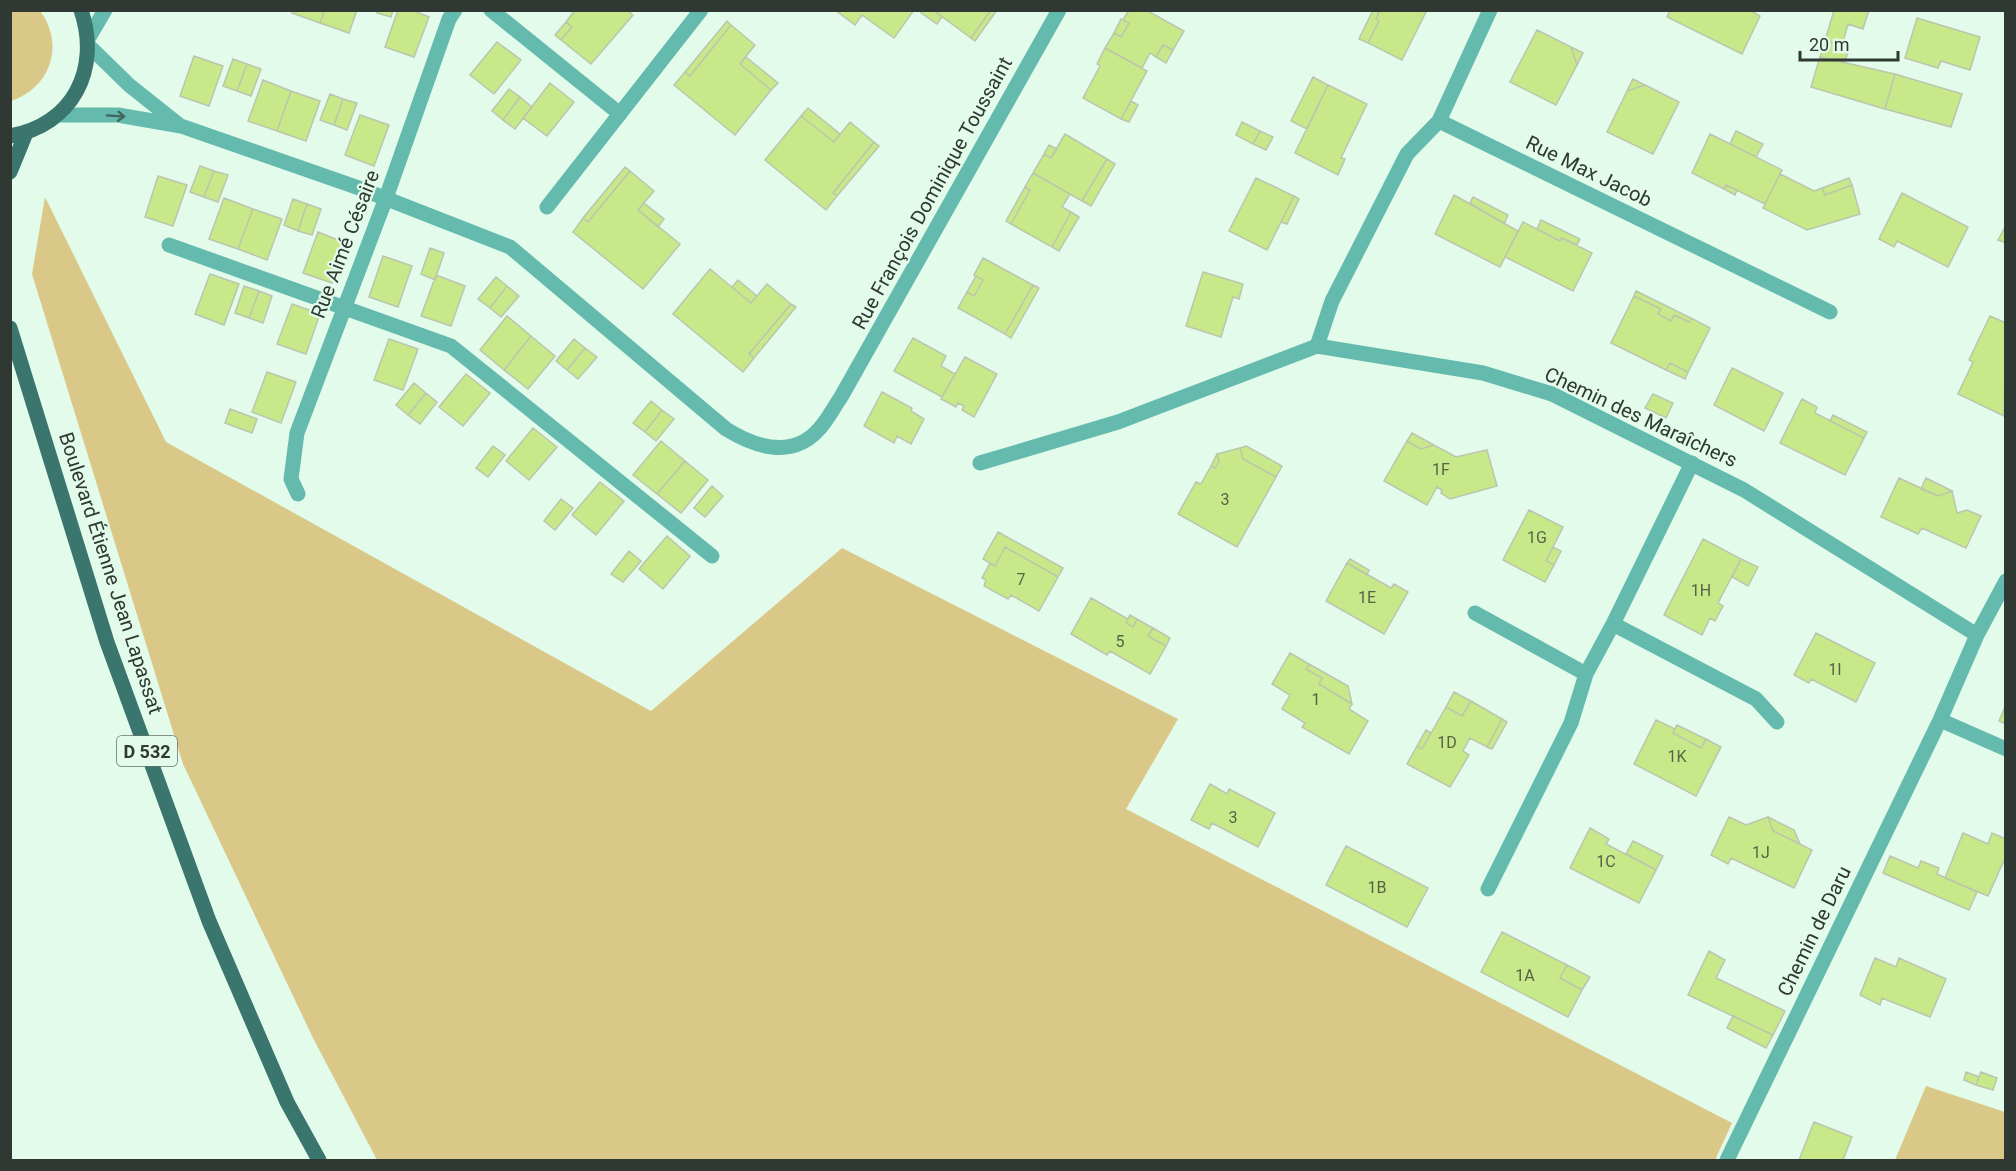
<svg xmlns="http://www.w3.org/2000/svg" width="2016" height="1171" viewBox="0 0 2016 1171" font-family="Roboto,sans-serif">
	<rect width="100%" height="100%" fill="#e3fbea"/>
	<path fill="#d9c887" d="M11 10 40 11C65 44 51 88 11 101Z
		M45 197 166 442 651 711 842 548 1178 719 1126 809 1732 1123 1715 1160H377L313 1038 183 764 32 274Z
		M1926 1086 2005 1112V1160H1895Z"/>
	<path fill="#c8e989" stroke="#bcc5ad" stroke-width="1.5" d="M293 10H325L320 23 292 13Z
		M325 10H357L349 33 320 23Z
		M377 10H393L391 17 377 13Z
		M398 10H412L429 17 414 57 385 47Z
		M575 10H627L633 15 591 64 561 40 572 27 566 22Z
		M835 10H914L894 38 862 15 855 25Z
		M922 10H933L942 17 937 24 921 13Z
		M933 10H991L971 38Z
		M991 10H997L975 41 971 38Z
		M1129 10H1146L1184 31 1173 50 1163 45 1156 57 1150 53 1142 68 1105 48 1114 33 1121 37 1129 23 1123 20Z
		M1373 10H1380L1376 19 1379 21 1368 43 1359 39Z
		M1380 10H1427L1402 60 1368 43 1379 21 1376 19Z
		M1670 10H1750L1760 16 1742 54 1667 17Z
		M1834 10H1869L1863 29 1848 24 1842 46 1825 41Z
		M1917 18 1980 37 1970 70 1941 61 1938 68 1905 58Z
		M1121 19 1129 23 1121 37 1114 33Z
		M727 21 731 25 690 76 685 72Z
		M566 22 572 27 561 40 555 35Z
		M731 25 755 45 740 64 771 90 735 135 674 85 685 72 690 76Z
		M1537 30 1571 47 1577 65 1556 105 1510 82Z
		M1825 41 1849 48 1845 62 1820 57Z
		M497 42 521 60 494 94 470 75Z
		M1163 45 1173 50 1166 63 1156 57Z
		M1571 47 1583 53 1577 65Z
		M1105 48 1147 71 1121 119 1083 98 1100 66 1097 64Z
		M194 56 223 66 209 106 180 96Z
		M746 57 778 83 771 90 740 64Z
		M1820 57 1895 74 1885 109 1811 87Z
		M233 59 247 64 237 91 223 86Z
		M247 64 261 69 251 96 237 91Z
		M1895 74 1962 94 1951 127 1885 109Z
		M1313 77 1328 85 1307 129 1291 121Z
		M1633 79 1645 85 1627 91Z
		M263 80 291 91 277 131 248 121Z
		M550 83 574 102 547 136 523 118Z
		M1328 85 1367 104 1341 158 1345 159 1338 175 1295 153Z
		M1645 85 1679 102 1653 154 1607 132 1627 91Z
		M509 89 520 97 503 120 492 111Z
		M291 91 320 101 306 141 277 131Z
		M330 94 343 99 334 125 320 120Z
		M520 97 532 107 515 129 503 120Z
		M343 99 357 103 347 130 334 125Z
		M1131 101 1138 105 1129 122 1121 119Z
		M808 108 840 134 834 142 801 116Z
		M360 115 389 125 374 166 345 155Z
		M801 116 834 142 850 122 874 142 833 193 837 196 826 210 765 160Z
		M1242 122 1260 131 1253 144 1236 135Z
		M1260 131 1273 137 1266 150 1253 144Z
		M1736 131 1763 144 1756 157 1730 144Z
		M1065 134 1107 159 1082 201 1033 173 1044 154 1051 158Z
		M1710 134 1782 170 1765 204 1726 185 1724 189 1692 173Z
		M874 142 879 146 837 196 833 193Z
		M1049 145 1057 149 1051 158 1044 154Z
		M1107 159 1115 164 1091 206 1082 201Z
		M200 166 214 171 204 197 190 192Z
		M625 167 630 171 588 222 583 218Z
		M214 171 228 175 218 202 204 197Z
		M630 171 654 191 638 210 680 244 643 289 573 232 583 218 588 222Z
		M1033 173 1070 194 1062 207 1071 212 1052 247 1011 224 1030 190 1025 187Z
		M1780 174 1814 191 1822 188 1825 195 1852 185 1860 214 1807 230 1763 208Z
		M158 176 187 185 173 226 145 217Z
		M1256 178 1294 196 1267 250 1229 231Z
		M1849 178 1852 185 1825 195 1822 188Z
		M1726 185 1737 190 1735 195 1724 189Z
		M1025 187 1030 190 1011 224 1006 221Z
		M1902 193 1968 227 1948 267 1897 241 1894 247 1879 239Z
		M1454 195 1518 231 1500 267 1435 234Z
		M1294 196 1299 199 1287 224 1281 222Z
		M1473 197 1508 215 1504 224 1470 203Z
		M224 198 253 209 238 249 209 239Z
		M293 199 307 204 298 231 284 225Z
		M644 203 664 219 658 227 638 210Z
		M307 204 321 209 312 235 298 231Z
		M253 209 282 219 267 260 238 249Z
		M1071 212 1079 217 1059 251 1052 247Z
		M1541 220 1580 239 1577 245 1562 238 1560 241 1537 229Z
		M1523 222 1560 241 1562 238 1592 253 1573 291 1505 257Z
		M2006 225V243L1998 240Z
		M318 232 346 243 332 283 303 273Z
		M430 248 444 253 435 280 421 274Z
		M383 256 412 266 398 307 369 297Z
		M983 258 1033 285 1005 334 958 308 967 292 974 296 983 280 974 275Z
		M710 269 751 303 767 284 791 304 749 354 754 358 743 372 673 314Z
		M1203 272 1243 284 1239 299 1233 297 1221 337 1186 326Z
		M210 274 239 284 224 325 195 314Z
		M436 275 465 286 451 326 421 316Z
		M976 276 983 280 974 296 967 292Z
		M496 277 507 286 490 308 478 299Z
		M738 280 757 296 751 303 732 287Z
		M1033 285 1039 288 1011 338 1005 334Z
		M244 286 259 291 249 318 235 313Z
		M507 286 519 296 501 317 490 308Z
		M259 291 272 296 263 323 249 318Z
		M1636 291 1691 318 1689 322 1674 315 1671 321 1658 314 1661 309 1634 296Z
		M1634 296 1661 309 1658 314 1671 321 1674 315 1689 322 1691 318 1710 328 1688 372 1670 363 1666 370 1611 343Z
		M292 304 320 314 306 354 277 344Z
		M791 304 796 307 754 358 749 354Z
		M507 316 531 336 504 370 480 350Z
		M1990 316 2006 323 2004 416 1958 394 1973 362 1969 360Z
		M531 336 555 356 528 389 504 370Z
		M913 338 946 356 941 366 955 374 942 397 894 371Z
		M389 339 418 349 403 390 374 380Z
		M574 339 585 348 567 370 556 361Z
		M585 348 597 357 578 379 567 370Z
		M965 357 997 374 974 417 962 410 964 406 958 403 956 407 941 399Z
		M1670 363 1688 372 1685 379 1666 370Z
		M1732 368 1783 393 1764 431 1714 405Z
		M267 372 296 382 281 423 252 412Z
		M466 374 490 393 463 426 439 407Z
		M414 383 426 393 408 415 396 405Z
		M882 392 912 408 911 411 924 419 911 444 897 436 894 443 864 426Z
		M426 393 437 402 420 424 408 415Z
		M1653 394 1673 403 1666 418 1645 408Z
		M1802 399 1817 407 1815 413 1864 438 1845 475 1780 443Z
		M651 401 662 410 645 432 633 423Z
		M230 409 257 419 252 433 225 423Z
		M662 410 674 419 656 441 645 432Z
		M1833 415 1867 432 1864 438 1830 421Z
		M533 428 557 447 529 480 506 461Z
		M1412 433 1434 445 1421 449 1407 441Z
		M661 441 685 461 657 494 633 475Z
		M1407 441 1421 449 1434 445 1456 457 1487 450 1497 486 1450 499 1441 493 1442 490 1437 487 1427 505 1384 481Z
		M493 446 505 455 488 477 476 468Z
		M1246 446 1282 466 1276 477 1243 459 1240 448Z
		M1240 448 1243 459 1276 477 1237 547 1178 514 1196 482 1201 484 1211 466 1215 468 1219 461 1217 454Z
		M1217 454 1219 461 1215 468 1211 466Z
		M685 461 708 480 681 513 657 494Z
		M1899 478 1938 496 1952 491 1957 513 1967 510 1981 516 1966 548 1922 528 1918 534 1881 517Z
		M1926 478 1952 491 1938 496 1921 489Z
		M600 482 624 501 596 535 572 515Z
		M712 486 723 496 705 517 694 508Z
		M561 499 573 508 555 530 544 521Z
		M1529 510 1563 527 1546 561 1554 565 1545 582 1503 560Z
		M998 532 1063 568 1058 577 1005 547 995 566 983 559Z
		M667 536 690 556 663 589 639 569Z
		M1703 539 1741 559 1718 603 1723 606 1715 621 1710 618 1702 635 1664 615Z
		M1005 547 1058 577 1039 611 1011 595 1008 599 984 586 986 580 982 578 990 563 995 566Z
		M1553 547 1561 551 1554 565 1546 561Z
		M629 551 641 561 623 582 611 574Z
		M1350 559 1369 570 1367 575 1347 563Z
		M1741 559 1758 567 1748 586 1732 577Z
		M1347 563 1391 588 1394 584 1408 592 1384 634 1326 601Z
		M1091 598 1128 619 1126 623 1133 627 1137 619 1153 628 1148 636 1166 646 1150 674 1110 651 1107 655 1071 634Z
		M1130 615 1137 619 1133 627 1126 623Z
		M1153 628 1170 638 1166 646 1148 636Z
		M1816 633 1875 663 1856 702 1811 679 1809 683 1794 675Z
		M1290 653 1309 664 1306 669 1322 678 1319 684 1352 704 1349 709 1368 721 1349 754 1302 727 1305 723 1282 709 1290 695 1272 684Z
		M1309 664 1348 686 1352 704 1319 684 1322 678 1306 669Z
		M1454 692 1471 701 1462 716 1446 707Z
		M1471 701 1502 719 1487 747 1470 738 1463 751 1469 755 1450 787 1407 764 1417 746 1422 749 1446 707 1462 716Z
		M2006 704V724L1999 721Z
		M1502 719 1507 722 1492 749 1487 747Z
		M1656 720 1675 729 1673 733 1701 748 1706 739 1721 747 1696 796 1634 764Z
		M1677 725 1706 739 1701 748 1673 733Z
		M1426 730 1431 733 1422 749 1417 746Z
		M1210 784 1227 794 1229 789 1275 813 1258 847 1212 823 1209 829 1191 820Z
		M1729 817 1746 825 1768 817 1773 831 1812 850 1794 888 1731 858 1728 864 1711 855Z
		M1768 817 1794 830 1800 844 1773 831Z
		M1590 828 1609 839 1606 844 1656 870 1639 903 1570 868Z
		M1963 833 1988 844 1992 833 2006 839V856L1988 896 1945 878Z
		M1633 841 1663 856 1656 870 1626 854Z
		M1346 846 1428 888 1407 927 1326 885Z
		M1890 856 1918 868 1921 861 1939 868 1937 874 1977 892 1969 910 1883 873Z
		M1502 932 1567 965 1560 978 1582 990 1568 1017 1481 972Z
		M1709 951 1725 960 1716 978 1785 1011 1773 1035 1688 995Z
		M1875 958 1896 967 1899 958 1946 979 1930 1017 1882 998 1880 1005 1860 995Z
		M1567 965 1590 977 1582 990 1560 978Z
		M1733 1016 1773 1035 1766 1048 1727 1028Z
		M1966 1072 1979 1077 1976 1085 1964 1080Z
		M1981 1072 1997 1078 1993 1090 1976 1085Z
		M1814 1122 1852 1137 1843 1160H1799Z"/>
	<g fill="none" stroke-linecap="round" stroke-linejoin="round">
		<path stroke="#65baae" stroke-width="15" d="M491 10 620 114
			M88 39 105 10
			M89 46 129 85 178 124
			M58 115H118L181 126 359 188 510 247 726 429C755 447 793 460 820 428 828 419 834 407 841 397L1059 10
			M1439 121 1830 312
			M547 207 701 10
			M169 245 451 346 712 556
			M1317 346 1332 301 1407 154 1439 121 1490 10
			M980 463 1118 422 1317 346 1483 373 1552 394 1744 490 1977 635
			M298 494 291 479 297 433 386 198 449 19 455 10
			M1475 613 1586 674
			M1613 624 1756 699 1777 722
			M1940 720 2006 749
			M1488 889 1571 723 1586 674 1613 624 1692 463
			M1727 1160 1940 720 1977 635 2006 581"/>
		<path stroke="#3a766d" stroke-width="15" d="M10 136C73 125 101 69 81 10
			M10 172 26 133
			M10 328 107 642 209 921 287 1102 319 1160"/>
	</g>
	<defs><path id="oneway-shaft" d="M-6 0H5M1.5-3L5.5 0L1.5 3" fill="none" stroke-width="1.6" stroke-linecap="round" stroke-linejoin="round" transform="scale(1.5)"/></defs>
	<use stroke="#42665d" href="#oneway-shaft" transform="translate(116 116) rotate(4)"/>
	<g text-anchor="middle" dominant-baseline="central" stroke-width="4.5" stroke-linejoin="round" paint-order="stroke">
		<g font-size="16" fill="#556448">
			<text x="1441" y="469">1F</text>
			<text x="1225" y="499">3</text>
			<text x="1537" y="537">1G</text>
			<text x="1021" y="579">7</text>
			<text x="1701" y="590">1H</text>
			<text x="1367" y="597">1E</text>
			<text x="1120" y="641">5</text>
			<text x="1835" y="669">1I</text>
			<text x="1316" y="699">1</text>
			<text x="1447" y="742">1D</text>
			<text x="1677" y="756">1K</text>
			<text x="1233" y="817">3</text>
			<text x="1761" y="852">1J</text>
			<text x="1606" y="861">1C</text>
			<text x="1377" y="887">1B</text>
			<text x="1525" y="975">1A</text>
		</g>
		<rect fill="#e3fbea" stroke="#657269" stroke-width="1.5" x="117" y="736" width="60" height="30" rx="4.5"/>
		<g font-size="18" font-weight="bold" fill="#2f3832">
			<text x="147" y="751">D 532</text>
		</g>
		<g font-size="20" fill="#2f3832" stroke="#e3fbea">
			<text transform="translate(1589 171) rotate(26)">Rue Max Jacob</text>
			<text transform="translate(932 193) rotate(-61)">Rue François Dominique Toussaint</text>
			<text transform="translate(345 244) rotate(-69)">Rue Aimé Césaire</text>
			<text transform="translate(1641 417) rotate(25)">Chemin des Maraîchers</text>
			<text transform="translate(111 573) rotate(72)">Boulevard Étienne Jean Lapassat</text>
			<text transform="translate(1814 931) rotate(-64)">Chemin de Daru</text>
		</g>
	</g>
	<rect width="2016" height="1171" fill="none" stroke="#2f3832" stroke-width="24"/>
	<path d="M1800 51v9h98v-9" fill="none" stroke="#2f3832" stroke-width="3"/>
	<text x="1809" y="51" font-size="18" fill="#2f3832" stroke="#e3fbea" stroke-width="4.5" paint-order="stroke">20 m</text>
</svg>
